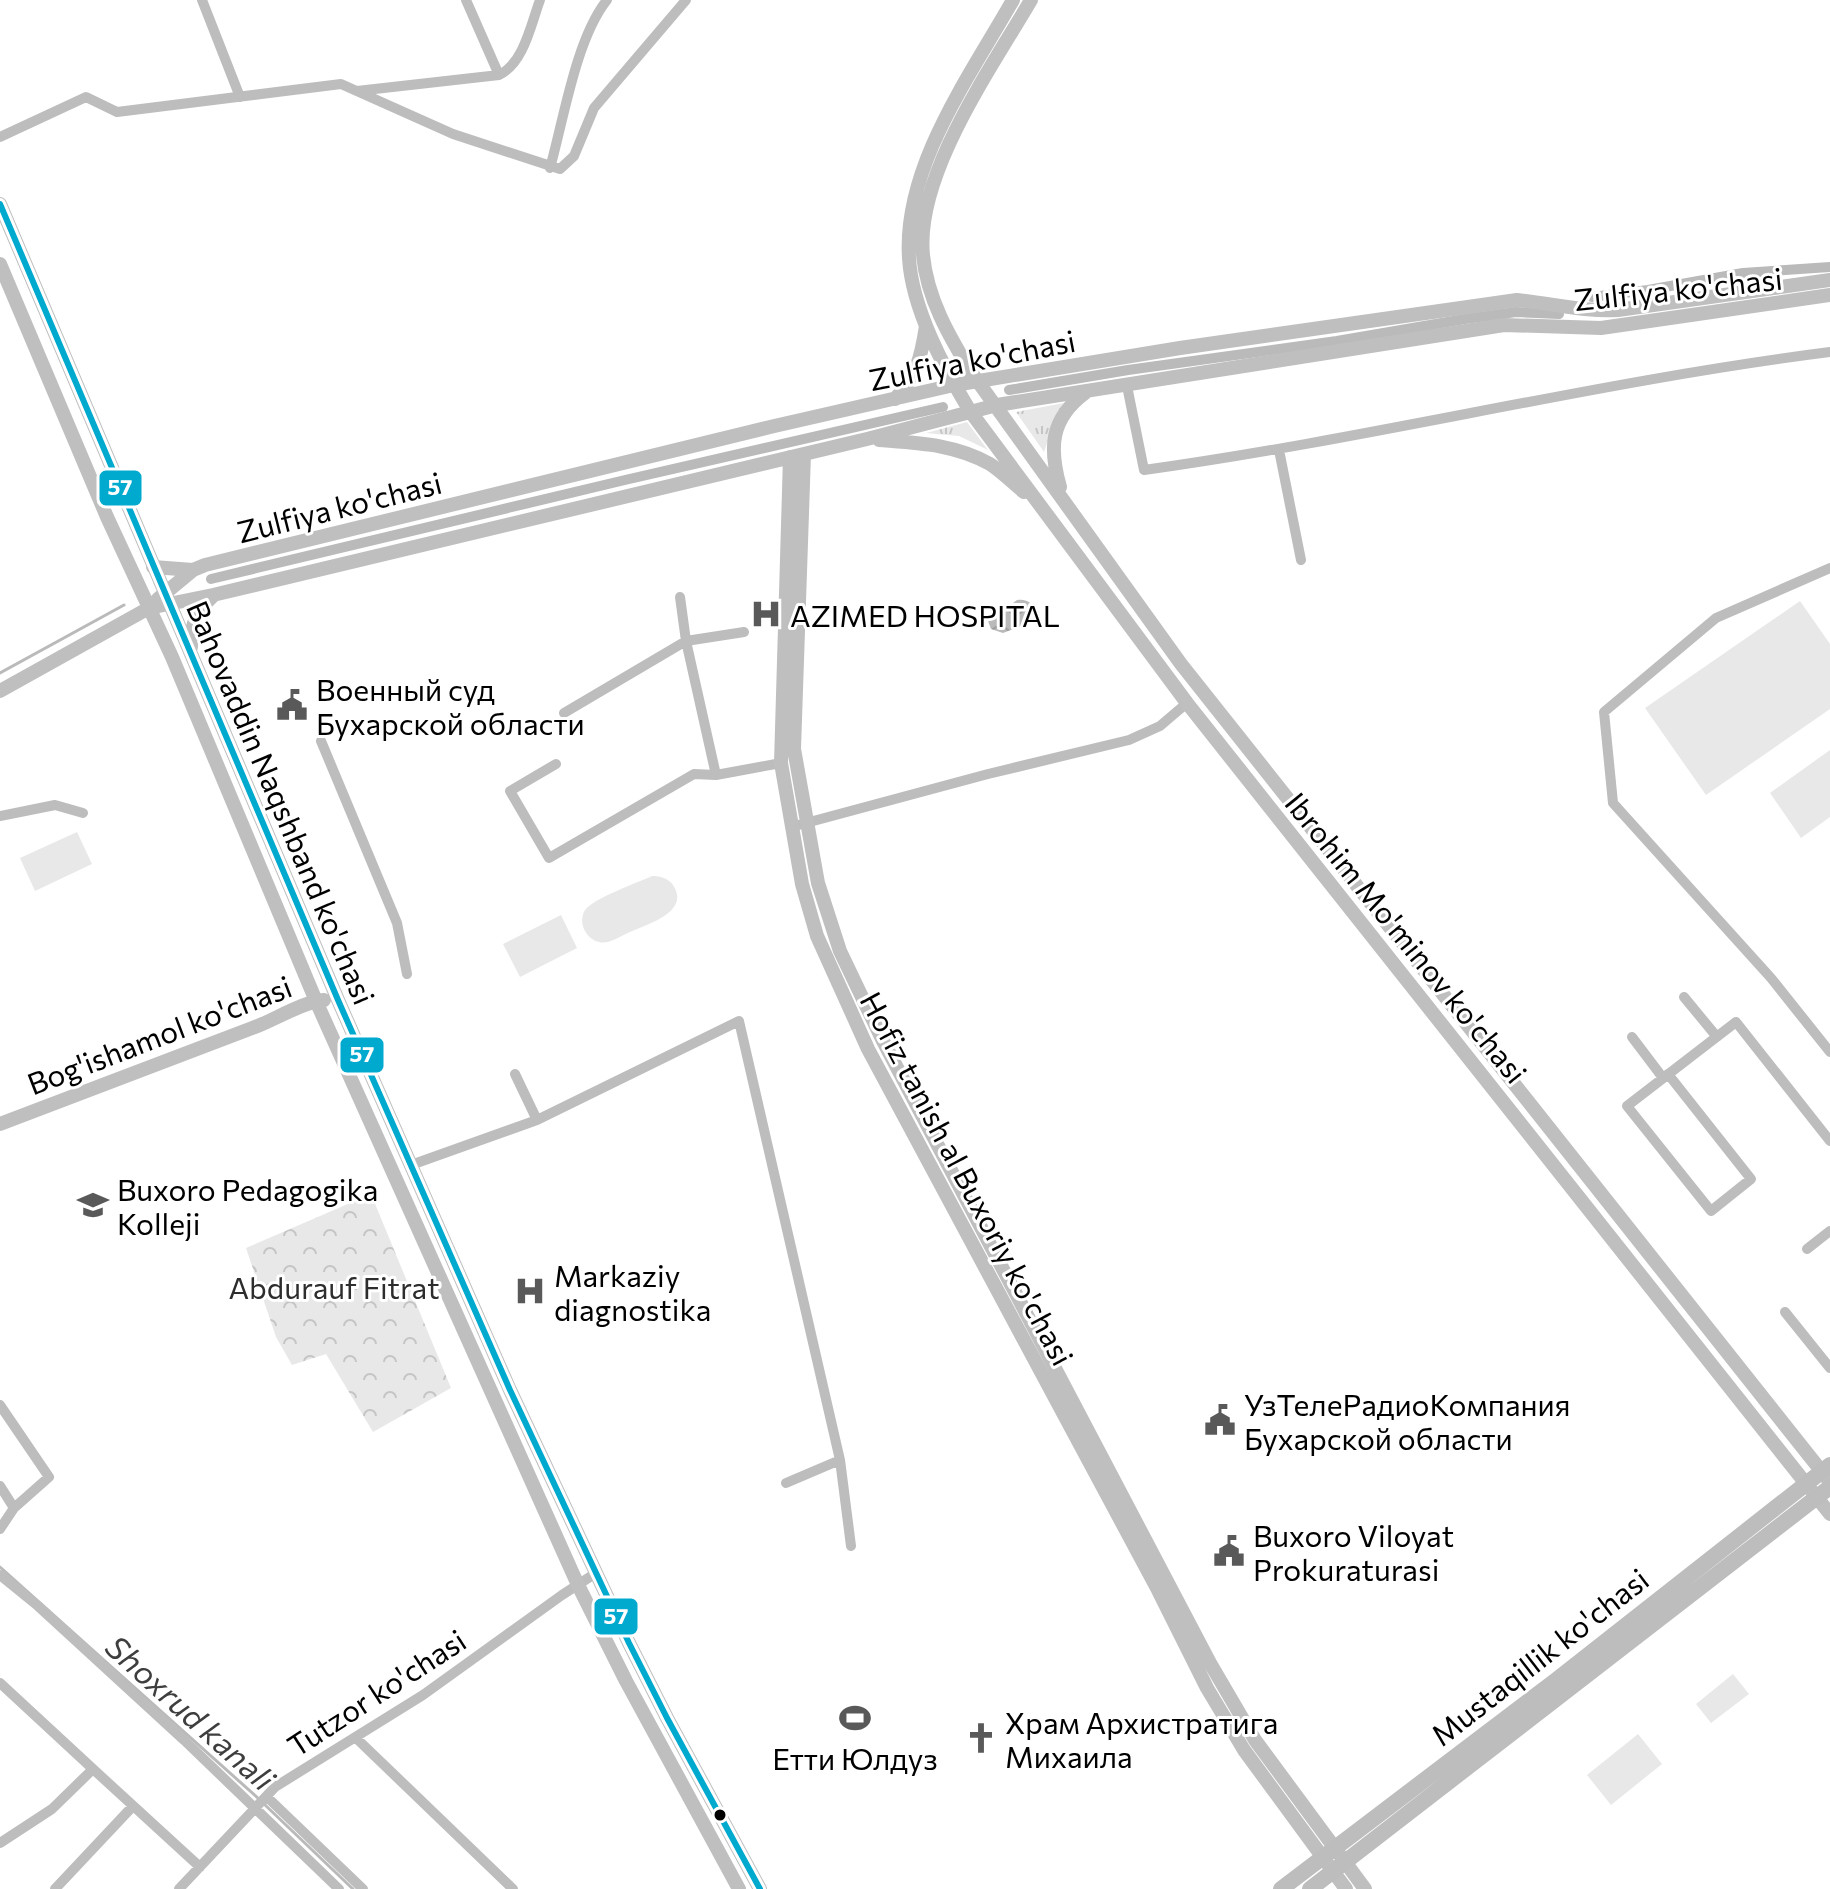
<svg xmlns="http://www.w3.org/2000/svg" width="1830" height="1889" viewBox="0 0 1830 1889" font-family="Commissioner,sans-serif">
	<defs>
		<pattern id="grass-tufts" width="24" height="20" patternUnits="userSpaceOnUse" patternTransform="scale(2)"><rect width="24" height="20" fill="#e8e8e8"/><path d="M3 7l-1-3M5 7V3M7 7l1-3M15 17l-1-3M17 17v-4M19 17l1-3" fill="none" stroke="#c5c5c5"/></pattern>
		<pattern id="park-crowns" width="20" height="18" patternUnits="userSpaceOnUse" patternTransform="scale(2)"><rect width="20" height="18" fill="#e8e8e8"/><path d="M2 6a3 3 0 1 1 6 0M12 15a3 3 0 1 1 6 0" fill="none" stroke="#c5c5c5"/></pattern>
		<pattern id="water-waves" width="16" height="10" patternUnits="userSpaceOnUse" patternTransform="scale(2)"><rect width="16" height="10" fill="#bababa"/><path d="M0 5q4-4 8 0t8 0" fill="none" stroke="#9e9e9e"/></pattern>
	</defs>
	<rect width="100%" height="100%" fill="#fff"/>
	<path fill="url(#grass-tufts)" d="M1064 403 1057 414 1044 452 1016 412Z
		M967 422 988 450 959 436 926 433Z"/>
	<path fill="url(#park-crowns)" d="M371 1194 451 1388 373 1432 326 1354 292 1365 276 1337 246 1248Z"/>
	<path fill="#e8e8e8" d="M1800 601 1830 644V709L1706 795 1645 708Z
		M1830 750V817L1801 838 1770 793Z
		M77 832 92 864 35 891 20 858Z
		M652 876C660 876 668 878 673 885 691 912 647 924 630 932 623 935 615 940 608 942 590 946 576 925 585 910 594 898 637 883 652 876Z
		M561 915 577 948 520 977 503 944Z
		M1733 1674 1749 1694 1711 1723 1696 1704Z
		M1638 1734 1662 1764 1611 1805 1587 1775Z"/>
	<path fill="url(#water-waves)" d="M1017 600C1031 598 1039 609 1032 622L1003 633 991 629 988 621 993 610 1009 606Z"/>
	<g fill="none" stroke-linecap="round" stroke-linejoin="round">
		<path stroke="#bababa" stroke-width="3" d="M0 673 124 605
			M0 1567 259 1799
			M264 1804 353 1889"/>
		<path stroke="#bababa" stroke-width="10" d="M1592 297 1648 290 1743 273 1830 267
			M1009 390 1128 370 1337 341 1465 319 1516 312 1559 314
			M211 579 625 480 943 407"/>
		<path stroke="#bdbdbd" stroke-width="10" d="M202 0 240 97
			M466 0 499 75
			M357 91 499 75C524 63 531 24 540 0
			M0 137 86 97 117 112 341 84 453 134 560 169 574 156 594 108 686 0
			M550 168C564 118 576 39 607 0
			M1127 386 1144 470C1374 438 1600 381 1830 352
			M1279 450 1301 560
			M1830 568 1716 618 1604 712 1613 803 1771 978 1830 1052
			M680 597 686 641 716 775
			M564 713 686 641 744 632
			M321 741 397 923 407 974
			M556 764 510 791 549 858 694 774 716 775 781 763
			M0 816 55 805 83 813
			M791 827 988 774 1129 740 1160 726 1187 703
			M1684 997 1717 1037
			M1632 1037 1663 1078
			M515 1074 537 1120
			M1668 1074 1751 1179 1711 1211 1627 1106 1736 1022 1830 1141
			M411 1165 537 1120 739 1021 840 1460 786 1483
			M1807 1249 1830 1231
			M1785 1312 1830 1368
			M0 1405 49 1477 14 1508 0 1529
			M840 1460 851 1546
			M0 1486 14 1508
			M0 1575 38 1606 184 1740 339 1889
			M0 1683 93 1769 52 1809 0 1843
			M356 1738 513 1889
			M93 1769 200 1867
			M267 1797 363 1889
			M55 1889 133 1806
			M179 1889 275 1787 423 1695 562 1595 596 1573"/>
		<path stroke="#bfbfbf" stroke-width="14" d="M1013 0C970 76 903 167 909 258 912 309 944 368 970 411L1187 703 1830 1514
			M1031 0C992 67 915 175 923 255 927 298 949 336 971 372L1181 664 1830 1482
			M0 204 338 1000 510 1390 629 1643 667 1718 760 1889
			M0 264 107 517 172 657 316 1001 578 1585 626 1681 739 1889
			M895 399C917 375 921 358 926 326
			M879 440C918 443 955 444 990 464 1002 472 1013 483 1024 492
			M804 454 794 749 818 883 840 951 883 1041 1210 1663 1255 1740 1365 1889
			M790 457 781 763 802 884 817 936 868 1049 1158 1590 1207 1688 1244 1750 1346 1889
			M1060 487C1049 448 1050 419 1085 393
			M153 567 193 570
			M158 599 193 570 205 565 770 427 954 385 1180 348 1517 300C1550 303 1584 312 1618 310L1830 280
			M191 647C191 624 196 612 213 596
			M0 691 149 608 213 595 867 439 997 405 1504 325 1601 328 1830 295
			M0 1124C85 1092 170 1060 255 1027 274 1020 305 1001 324 1000"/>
		<path stroke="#bdbdbd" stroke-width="16" d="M1281 1889 1555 1681 1830 1465
			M1310 1889 1830 1487"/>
		<defs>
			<path id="bus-1" d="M0 204 338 1000 510 1390 629 1643 667 1718 760 1889"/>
		</defs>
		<use href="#bus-1" stroke="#fff" stroke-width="12"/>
		<use href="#bus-1" stroke="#00a9ce" stroke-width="6"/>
	</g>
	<defs>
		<symbol id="hospital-bare" viewBox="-9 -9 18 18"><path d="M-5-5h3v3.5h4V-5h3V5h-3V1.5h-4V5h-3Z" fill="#595959" stroke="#fff" stroke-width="2.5" paint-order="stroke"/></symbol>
		<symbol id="civic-bare" viewBox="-9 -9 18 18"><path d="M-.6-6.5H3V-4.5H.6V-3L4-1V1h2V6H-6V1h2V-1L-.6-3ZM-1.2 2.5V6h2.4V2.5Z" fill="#595959" stroke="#fff" stroke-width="2.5" paint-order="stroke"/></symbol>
		<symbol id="university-bare" viewBox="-9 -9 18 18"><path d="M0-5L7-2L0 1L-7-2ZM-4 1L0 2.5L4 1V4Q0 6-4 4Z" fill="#595959" stroke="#fff" stroke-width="2.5" paint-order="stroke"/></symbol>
		<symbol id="stadium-bare" viewBox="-9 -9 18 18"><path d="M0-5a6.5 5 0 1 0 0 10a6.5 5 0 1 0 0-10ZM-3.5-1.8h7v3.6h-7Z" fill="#595959" stroke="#fff" stroke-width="2.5" paint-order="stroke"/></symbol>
		<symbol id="church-bare" viewBox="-9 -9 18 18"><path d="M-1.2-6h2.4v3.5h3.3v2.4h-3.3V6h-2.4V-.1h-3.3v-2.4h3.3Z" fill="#595959" stroke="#fff" stroke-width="2.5" paint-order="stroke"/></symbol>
	</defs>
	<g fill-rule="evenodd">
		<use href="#hospital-bare" x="744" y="592" width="44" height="44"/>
		<use href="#civic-bare" x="270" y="683" width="44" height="44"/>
		<use href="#university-bare" x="71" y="1183" width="44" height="44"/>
		<use href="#hospital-bare" x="508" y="1269" width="44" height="44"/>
		<use href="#civic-bare" x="1198" y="1398" width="44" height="44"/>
		<use href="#civic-bare" x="1207" y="1529" width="44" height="44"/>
		<use href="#stadium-bare" x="833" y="1696" width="44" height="44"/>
		<use href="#church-bare" x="959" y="1716" width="44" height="44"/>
	</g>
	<circle fill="#000" stroke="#fff" stroke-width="3" cx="720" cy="1815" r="7"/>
	<g text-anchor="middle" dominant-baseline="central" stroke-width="6" stroke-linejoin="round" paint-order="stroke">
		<g font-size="30" fill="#000" stroke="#fff">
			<text transform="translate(1678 288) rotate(-6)">Zulfiya ko'chasi</text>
			<text transform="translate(972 359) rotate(-11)">Zulfiya ko'chasi</text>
			<text transform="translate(339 506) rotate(-14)">Zulfiya ko'chasi</text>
			<text transform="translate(282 802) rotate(67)">Bahovaddin Naqshband ko'chasi</text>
			<text transform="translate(1407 937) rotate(51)">Ibrohim Mo'minov ko'chasi</text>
			<text transform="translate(159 1034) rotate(-21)">Bog'ishamol ko'chasi</text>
			<text transform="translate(968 1178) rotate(62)">Hofiz tanish al Buxoriy ko'chasi</text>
			<text transform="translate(1539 1656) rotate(-38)">Mustaqillik ko'chasi</text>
			<text transform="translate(376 1692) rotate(-33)">Tutzor ko'chasi</text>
		</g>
		<g font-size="30" fill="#000" stroke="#fff" text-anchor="start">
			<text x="790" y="614">AZIMED HOSPITAL</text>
			<text x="316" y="688">Военный суд<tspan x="316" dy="34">Бухарской области</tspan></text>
			<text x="117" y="1188">Buxoro Pedagogika<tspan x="117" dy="34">Kolleji</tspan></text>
			<text x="554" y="1274">Markaziy<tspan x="554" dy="34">diagnostika</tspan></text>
			<text x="1244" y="1403">УзТелеРадиоКомпания<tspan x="1244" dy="34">Бухарской области</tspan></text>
			<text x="1253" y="1534">Buxoro Viloyat<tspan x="1253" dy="34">Prokuraturasi</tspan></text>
			<text x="1005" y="1721">Храм Архистратига<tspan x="1005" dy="34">Михаила</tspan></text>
			<text x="855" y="1757" text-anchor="middle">Етти Юлдуз</text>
		</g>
		<g font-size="30" fill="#2d2d2d" stroke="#fff">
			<text x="334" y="1286">Abdurauf Fitrat</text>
		</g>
		<g font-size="32" font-style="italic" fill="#3e3e3e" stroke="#fff">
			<text transform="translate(191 1712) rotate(42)">Shoxrud kanali</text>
		</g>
	</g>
	<g stroke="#fff" stroke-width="3">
		<rect x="98" y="469" width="45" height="38" rx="8" fill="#00a9ce"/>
		<rect x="339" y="1036" width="46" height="38" rx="8" fill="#00a9ce"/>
		<rect x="593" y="1597" width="46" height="39" rx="8" fill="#00a9ce"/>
	</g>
	<g font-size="22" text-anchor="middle" font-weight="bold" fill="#fff">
		<text x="120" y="495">57</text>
		<text x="362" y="1062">57</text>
		<text x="616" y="1624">57</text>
	</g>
</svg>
